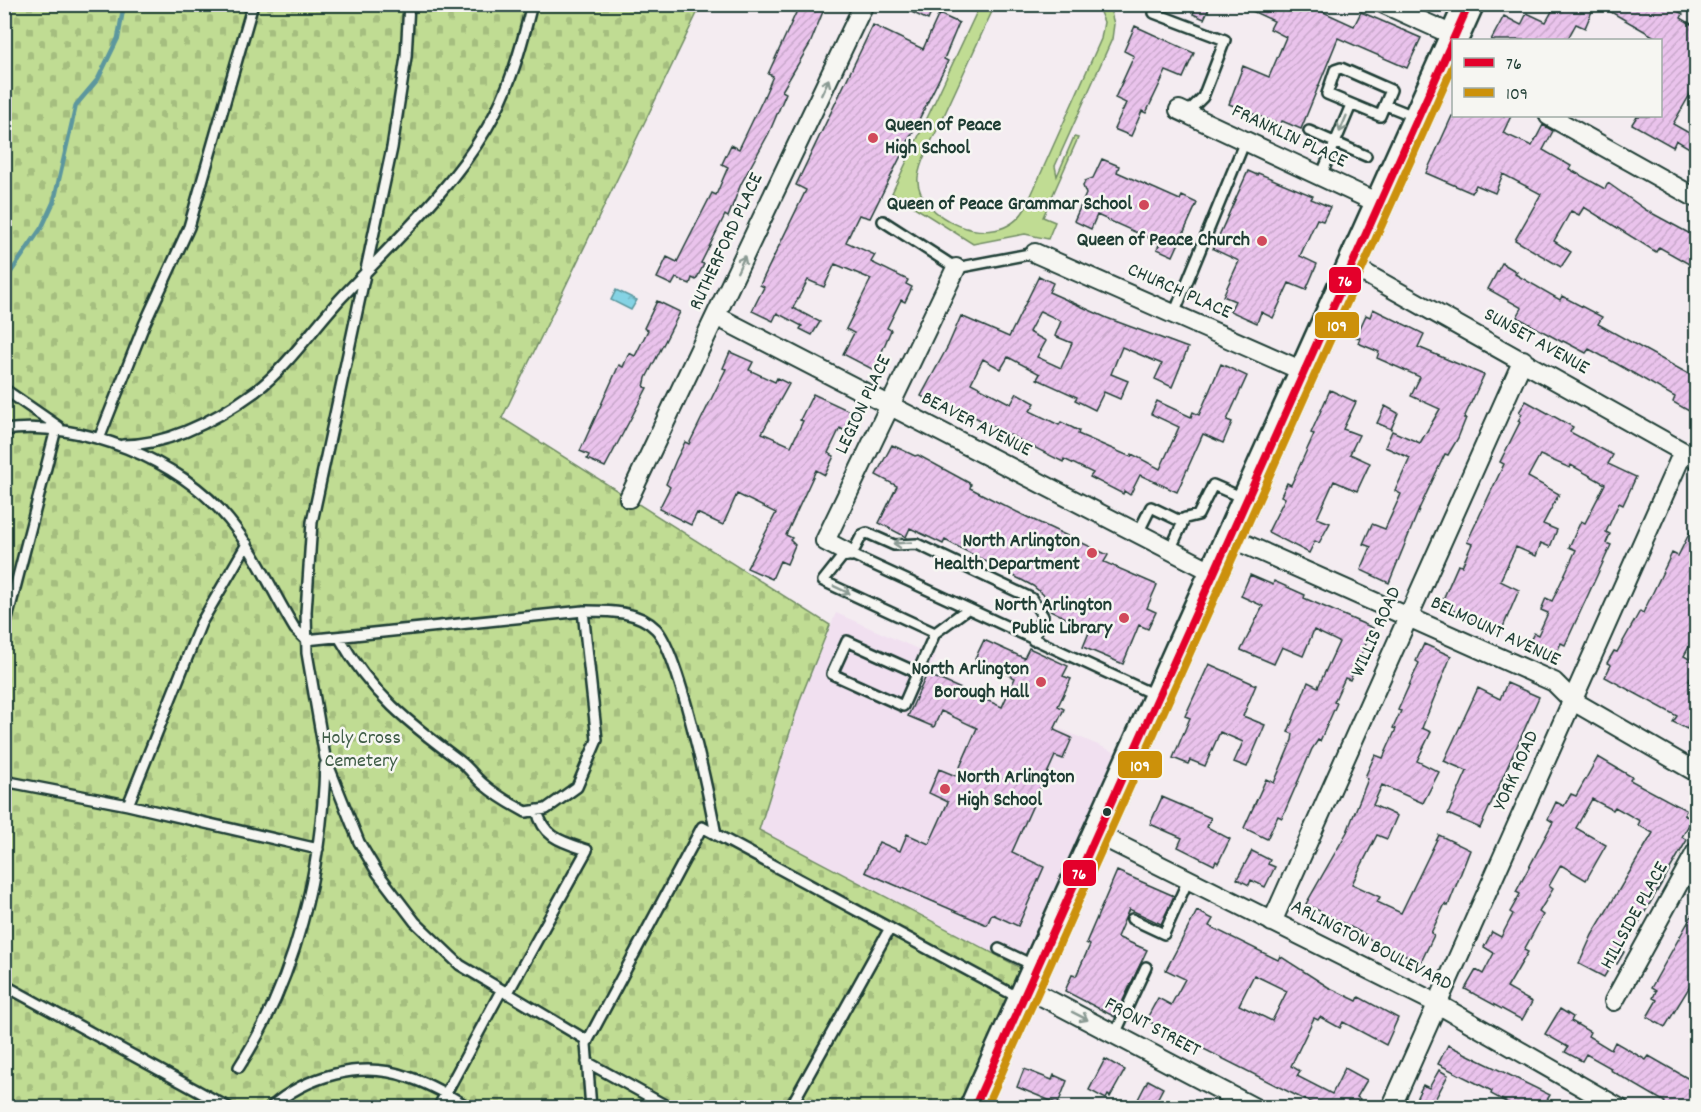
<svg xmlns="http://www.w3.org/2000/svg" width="1701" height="1112" viewBox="0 0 1701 1112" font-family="Dekko,sans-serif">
	<defs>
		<pattern id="cemetery-stones" width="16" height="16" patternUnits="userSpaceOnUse" patternTransform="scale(1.5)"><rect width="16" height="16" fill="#c0dc93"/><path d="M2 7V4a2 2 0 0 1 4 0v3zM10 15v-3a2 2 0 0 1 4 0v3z" fill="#a5be7f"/></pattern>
		<pattern id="water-ripples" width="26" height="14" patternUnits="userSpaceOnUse" patternTransform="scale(1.5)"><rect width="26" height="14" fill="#85d3e4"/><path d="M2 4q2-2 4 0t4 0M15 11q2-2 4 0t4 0" fill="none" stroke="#72b6c4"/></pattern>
		<pattern id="building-hatch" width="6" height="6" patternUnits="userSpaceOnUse" patternTransform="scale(1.5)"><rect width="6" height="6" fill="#eac3ec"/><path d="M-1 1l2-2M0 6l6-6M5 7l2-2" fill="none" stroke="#c8a8cb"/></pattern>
	</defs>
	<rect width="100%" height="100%" fill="#f4ecf1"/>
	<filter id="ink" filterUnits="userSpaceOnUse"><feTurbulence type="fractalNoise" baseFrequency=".0167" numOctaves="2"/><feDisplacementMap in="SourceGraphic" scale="12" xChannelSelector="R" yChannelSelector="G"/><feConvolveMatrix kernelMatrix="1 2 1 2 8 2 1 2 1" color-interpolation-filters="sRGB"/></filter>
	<g filter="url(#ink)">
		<path fill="#f1e0f0" d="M836 613 936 657 928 673 1131 759 1034 975 758 830 801 697Z"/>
		<path fill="url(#cemetery-stones)" stroke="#708c64" stroke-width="1.5" d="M5 5H701L502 418 830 625 801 697 759 830 1034 975 974 1107 5 1108Z"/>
		<path fill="#c0dc93" stroke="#708c64" stroke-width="1.5" d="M980 5H995C977 44 959 83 941 122 933 139 921 158 918 177 914 216 996 257 1025 209L1101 39 1104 22 1097 5H1109L1114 24 1112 39 1055 166 1057 176 1074 137 1078 138 1043 217 1055 222 1048 239 1025 234 973 244 892 193Z"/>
		<path fill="url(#water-ripples)" stroke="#5c979e" stroke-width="1.5" d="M616 290 637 300 631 310 611 300Z"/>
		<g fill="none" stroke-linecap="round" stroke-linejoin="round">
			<path stroke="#5c979e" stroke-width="4.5" d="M4 282 42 227 54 201 76 105 98 79 118 38 124 4"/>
		</g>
		<path fill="url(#building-hatch)" stroke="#1f3d34" stroke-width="1.5" fill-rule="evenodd" d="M800 4H826L810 44 782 91 786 93 769 133 741 184 728 217 725 215 701 263 704 264 696 280 692 278 690 284 676 278 672 285 657 278 667 257 677 262 712 193 716 195 728 167 722 164 731 145 739 149 763 99 773 76 768 74Z
			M895 4H935L928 20Z
			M1197 4H1211L1204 19 1193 14Z
			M1237 4H1306L1354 26 1361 12 1421 38 1407 68 1338 38 1301 129 1282 121 1280 125 1229 104 1243 66 1269 77 1286 37 1270 29 1274 21Z
			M1556 4H1595L1585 28 1576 24 1567 40H1491L1504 16 1521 25 1527 13 1546 22Z
			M1597 4H1665L1683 14 1681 18 1696 27V84L1673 124 1696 137V152L1676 140 1673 147 1632 124 1637 116H1660V40Z
			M939 14 959 23 944 59 948 61 870 218 859 215 846 242 875 255 871 262 908 280 906 284 912 287 905 302 901 300 887 328 891 330 874 370 843 354 854 333 846 329 871 279 835 264 824 287 808 280 793 308 820 322 812 335 800 329 802 326 777 313 773 321 752 311 764 287 760 285 806 190 796 185 873 25 923 49Z
			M1135 26 1194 53 1183 78 1166 71 1146 113 1142 111 1131 136 1114 129 1126 103 1115 98 1134 56 1124 51Z
			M1452 116H1511L1503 133 1532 146 1543 125 1553 131 1543 150 1571 166 1569 169 1605 189 1608 183 1646 210 1696 237V268L1659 247 1656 252 1584 207 1579 215 1571 211 1554 241 1571 252 1561 267 1515 240 1541 194 1503 174 1495 193 1476 185 1472 193 1426 173Z
			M1102 159 1119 166 1117 172 1180 200 1182 196 1197 203 1173 256 1157 249 1160 243 1097 215 1091 229 1074 221 1086 194 1083 186 1085 181 1093 178Z
			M1248 171 1257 175 1258 173 1313 196 1311 199 1330 207 1323 221 1317 219 1300 256 1317 264 1306 290 1289 283 1273 318 1261 312 1257 323 1230 311 1235 301 1223 296 1239 261 1213 249Z
			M1502 263 1517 272 1515 274 1560 300 1562 296 1602 317 1598 324 1696 378V415L1673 402 1675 397 1617 364 1589 349 1586 353 1563 341 1562 342 1517 317 1522 308 1488 289Z
			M1039 276 1053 283 1049 292 1107 318 1188 348 1172 387 1155 379 1162 364 1122 347 1111 374 1128 381 1120 399 1104 392 1095 410 1075 400 1077 397 1037 379 1040 374 1008 357 1001 369 983 359 971 383 1011 404 1017 393 1035 403 1030 411 1059 425 1061 422 1079 431 1078 434 1131 457 1132 454 1160 469 1179 427 1151 414 1157 401 1191 417 1193 412 1199 415 1221 364 1247 376 1227 420 1232 422 1223 443 1203 434 1177 492 1140 475 1130 495 1124 491 1123 494 1090 477 1093 473 1064 459 1063 462 957 408 954 413 921 396 948 346 961 316 1009 337ZM1040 311 1061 321 1055 336 1072 343 1061 368 1037 357 1046 341 1029 332Z
			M657 301 680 312 646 378 644 387 647 388 605 467 587 459 589 455 580 451 619 365 623 367 629 353 635 356 648 330 644 328Z
			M1373 309 1424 334 1418 347 1484 375 1464 418H1466L1458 438 1448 455 1445 454 1420 507 1389 583 1361 570 1371 547 1363 544 1372 524 1385 529 1401 494 1395 491 1410 458 1385 447 1392 431 1420 443 1440 409 1411 396 1420 377 1377 358 1379 352 1358 343 1360 338 1356 337 1366 315 1370 317Z
			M730 352 753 362 749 370 775 382 777 378 789 384 762 433 791 446 803 421 800 420 813 394 854 413 845 431 840 428 828 453 834 456 825 475 816 470 786 535 792 538 790 540 795 545 787 564 780 561 772 579 747 568 776 513 737 494 723 525 697 513 691 525 659 509 670 487 666 484 676 460 685 442 689 444 726 369 723 368Z
			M1330 390 1356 402 1343 429 1359 435 1350 454 1370 463 1357 491 1334 481 1317 518 1330 523 1319 543 1315 541 1309 553 1268 532 1285 498 1281 496 1287 483 1291 485 1314 434 1311 433Z
			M1526 401 1573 427 1570 432 1613 455 1608 464 1636 477 1623 505 1619 503 1606 532 1610 534 1606 543 1611 545 1565 645 1561 643 1553 661 1526 649 1534 633 1538 635 1548 613 1541 610 1546 598 1552 601 1555 595 1576 550 1569 547 1581 521 1585 523 1605 484 1571 465 1570 468 1540 455 1528 477 1559 494 1543 524 1557 530 1550 547 1541 543 1536 556 1516 547 1500 581 1519 590 1500 634 1441 604 1458 565 1462 566 1472 544 1467 542 1504 464 1500 462 1520 422 1518 421 1522 414 1519 412Z
			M1385 406 1398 413 1391 429 1377 423Z
			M892 445 915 456 918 455 971 484 970 488 1025 516 1108 555 1104 562 1157 585 1147 608 1156 612 1148 629 1139 625 1123 664 1083 647 1090 630 1046 608 1043 604 1046 597 1033 586 945 540 943 544 910 528 906 537 879 523 897 486 876 475Z
			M1696 520V634L1684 656 1696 663 1689 681 1696 685V711L1687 729 1673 722 1677 716 1605 677 1611 665 1607 663 1614 651 1617 652 1640 611 1643 613 1672 553 1678 556Z
			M1250 575 1273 585 1274 581 1305 595 1304 598 1373 628 1350 680 1345 678 1334 702 1337 703 1320 741 1318 740 1312 749 1282 818 1278 816 1267 839 1244 828 1266 779 1274 783 1292 740 1293 734 1288 732 1308 682 1318 687 1339 642 1314 630 1303 656 1282 647 1274 664 1241 650 1263 606 1241 596Z
			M984 640 1024 658 1029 648 1068 666 1063 676 1071 679 1058 706 1064 709 1054 730 1072 738 1063 759 1055 756 1012 852 1044 867 1018 926 992 914 987 925 865 872 879 842 900 851 907 834 929 844 948 802 929 793 939 769 956 776 977 728 941 711 934 727 908 716 927 674 1002 707 1015 678 975 659Z
			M1424 644 1451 656 1422 728 1431 732 1417 761 1439 772 1423 803 1382 785 1373 805 1397 816 1387 839 1377 835 1352 884 1380 897 1377 902 1401 913 1439 835 1470 850 1448 906 1445 904 1431 933 1434 935 1421 962 1367 938 1368 936 1306 904 1347 832 1368 779 1365 777 1375 755 1383 758 1396 729 1393 728 1401 711 1398 710 1419 663 1416 661Z
			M1209 664 1256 685 1243 716 1265 725 1247 767 1234 762 1243 742 1220 732 1205 766 1190 760 1188 764 1173 758 1190 718 1185 716Z
			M1507 683 1539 697 1480 828 1448 814 1467 771 1444 761 1478 688 1500 699Z
			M1598 757 1632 777 1630 780 1686 810 1684 815 1692 819 1682 837 1687 840 1622 951 1624 952 1617 964 1613 962 1604 977 1579 964 1592 935 1653 833 1638 825 1640 821 1615 807 1613 810 1592 799 1576 828 1606 845 1586 880 1561 865 1549 886 1553 889 1539 912 1543 915 1524 950 1528 952 1507 988 1532 1002 1522 1020 1465 989 1476 970 1483 974 1494 953 1484 947 1492 932 1501 937 1513 914 1510 912 1520 894 1516 892 1553 822 1548 819 1556 802 1564 806 1571 794 1576 796Z
			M1162 797 1211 818 1207 827 1230 839 1218 863 1216 861 1214 865 1178 847 1182 838 1150 824Z
			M1252 851 1270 860 1268 864 1275 867 1265 887 1251 880 1249 885 1237 879Z
			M1117 871 1174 896 1161 924 1129 909 1117 937 1147 950 1115 1017 1065 991 1072 975 1076 976 1090 945 1086 943Z
			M1696 908V983L1693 981 1665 1027 1647 1017 1657 1000 1653 998 1656 991 1651 988Z
			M1197 911 1213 919 1209 926 1278 960 1280 956 1328 987 1357 1001 1359 997 1398 1018 1386 1045 1343 1022 1340 1028 1320 1017 1318 1020 1314 1018 1291 1066 1300 1071 1297 1076 1332 1094 1345 1068 1367 1080 1357 1097 1360 1099 1356 1106 1359 1107H1319L1146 1020 1158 998 1171 1005 1185 979 1166 970ZM1254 975 1287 991 1272 1021 1239 1005Z
			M1560 1009 1573 1017 1571 1021 1590 1032 1588 1036 1611 1050 1615 1042 1646 1060 1649 1056 1696 1083V1107H1662L1665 1102 1610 1070 1611 1068 1586 1054 1582 1061 1565 1052 1568 1047 1545 1034Z
			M1448 1045 1550 1095 1543 1107H1515L1491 1094 1492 1091 1438 1064Z
			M1105 1059 1125 1070 1110 1097 1108 1095 1106 1099 1089 1090Z
			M1024 1069 1052 1080 1054 1075 1067 1081 1058 1104 1017 1087Z
			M1439 1070 1448 1075 1431 1107H1417L1420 1101 1416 1099 1423 1085 1429 1088Z
			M1148 1080 1163 1088 1153 1107H1134Z"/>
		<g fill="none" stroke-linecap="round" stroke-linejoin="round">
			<defs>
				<path id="lane" d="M409 4 406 57 392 148 312 522 306 612 307 653 325 757 359 842 377 872 415 922 460 965 588 1041
					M1154 13 1225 40 1203 97 1186 114
					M1341 68 1391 90 1380 116 1327 94 1335 70Z
					M1386 105 1416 117
					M1309 131 1366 156
					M1321 176 1351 105
					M883 221 956 268 1035 253
					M1174 314 1245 141
					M4 389 59 427
					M4 430C80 419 181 460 229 520 256 553 273 593 295 629L306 640 583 611C608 611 637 610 656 629 679 653 709 796 716 835
					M99 439 144 325 189 227 253 4
					M123 445C170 445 219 418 256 391 289 365 313 328 342 297 392 244 450 191 487 128 510 89 521 48 532 4
					M1138 533 1151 507 1178 520 1198 515 1213 485 1243 498
					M247 544 201 623 128 805 318 849
					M1170 550 1185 518
					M851 556 862 535 867 533 894 545 917 544 1031 598 1043 616 1033 640
					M4 631 56 429
					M935 633 823 581 846 552 1157 696
					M339 637C371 694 409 723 460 761 469 768 475 777 483 784 496 795 511 804 526 812L546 809 577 787 597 740 583 611
					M918 673 847 641 832 674 903 706 935 633 966 610
					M4 781 128 805
					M1132 919 1164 934 1188 880
					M999 949 1035 966
					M4 985 229 1108
					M507 994 587 850C563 842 543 838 537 810
					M1115 1034 1146 967
					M587 1062 670 1108
					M239 1067C296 979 322 869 325 765
					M270 1108C306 1076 361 1060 408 1077 430 1084 450 1096 470 1108
					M438 1108 501 991
					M591 1108 586 1044 702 827 1021 999
					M790 1108 890 928"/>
				<path id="street" d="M1384 4 1455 36
					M1179 110 1380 204
					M1549 116 1696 198
					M1035 253 1305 372
					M1352 266 1696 459
					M716 316 1215 573
					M629 498 864 4
					M1231 538 1554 682 1573 701 1696 772
					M846 552 825 541 956 268
					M1097 834 1436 1003 1619 1108
					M1272 922 1523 360
					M1028 989 1255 1108
					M1614 1001 1696 852
					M1391 1108 1683 452"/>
				<path id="primary" d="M974 1108 1469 4"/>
			</defs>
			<use href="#lane" stroke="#1f3d34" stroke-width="14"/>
			<use href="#street" stroke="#1f3d34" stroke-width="22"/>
			<use href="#primary" stroke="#1f3d34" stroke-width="33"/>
			<use href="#lane" stroke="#f6f6f2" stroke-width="9"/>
			<use href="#street" stroke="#f6f6f2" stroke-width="18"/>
			<use href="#primary" stroke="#f6f6f2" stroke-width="28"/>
			<defs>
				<path id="bus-1" d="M974 1108 1469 4"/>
				<path id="bus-2" d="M986 1108 1454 64"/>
			</defs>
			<use href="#bus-1" stroke="#f6f6f2" stroke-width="12"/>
			<use href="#bus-2" stroke="#f6f6f2" stroke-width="12"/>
			<use href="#bus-1" stroke="#e4002b" stroke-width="8"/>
			<use href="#bus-2" stroke="#cc910a" stroke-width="8"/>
		</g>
		<defs><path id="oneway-shaft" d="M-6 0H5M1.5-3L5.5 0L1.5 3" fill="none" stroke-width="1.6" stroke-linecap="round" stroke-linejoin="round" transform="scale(1.5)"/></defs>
		<g stroke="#8a9a93">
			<use href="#oneway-shaft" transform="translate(825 87) rotate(-65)"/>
			<use href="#oneway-shaft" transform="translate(1343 124) rotate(113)"/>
			<use href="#oneway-shaft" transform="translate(741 264) rotate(-65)"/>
			<use href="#oneway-shaft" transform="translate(902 543) rotate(176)"/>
			<use href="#oneway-shaft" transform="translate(842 590) rotate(25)"/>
			<use href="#oneway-shaft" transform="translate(1080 1016) rotate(27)"/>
		</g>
	</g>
	<g fill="#d1495b" stroke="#f6f6f2" stroke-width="2">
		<circle cx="873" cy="138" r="6"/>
		<circle cx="1144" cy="205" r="6"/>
		<circle cx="1262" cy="241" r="6"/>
		<circle cx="1092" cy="553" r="6"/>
		<circle cx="1124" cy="618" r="6"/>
		<circle cx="1041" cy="682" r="6"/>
		<circle cx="945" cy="789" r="6"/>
	</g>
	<circle fill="#1f3d34" stroke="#f6f6f2" stroke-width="2" cx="1107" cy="812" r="5"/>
	<g text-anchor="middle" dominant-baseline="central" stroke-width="5" stroke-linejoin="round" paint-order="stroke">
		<g font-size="20" font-weight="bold" fill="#1f3d34" stroke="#f6f6f2" text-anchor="end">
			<text x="885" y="126" text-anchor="start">Queen of Peace<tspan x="885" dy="23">High School</tspan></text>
			<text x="1132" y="205">Queen of Peace Grammar School</text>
			<text x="1250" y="241">Queen of Peace Church</text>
			<text x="1080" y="542">North Arlington<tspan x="1080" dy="23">Health Department</tspan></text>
			<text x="1112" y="606">North Arlington<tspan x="1112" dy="23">Public Library</tspan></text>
			<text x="1029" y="670">North Arlington<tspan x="1029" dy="23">Borough Hall</tspan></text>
			<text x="957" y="778" text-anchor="start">North Arlington<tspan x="957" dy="23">High School</tspan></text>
		</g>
		<g font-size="20" fill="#1f3d34" stroke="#f6f6f2">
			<text transform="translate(1289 137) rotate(25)">FRANKLIN PLACE</text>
			<text transform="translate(727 242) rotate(-65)">RUTHERFORD PLACE</text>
			<text transform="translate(1179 292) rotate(24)">CHURCH PLACE</text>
			<text transform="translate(1536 342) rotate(29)">SUNSET AVENUE</text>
			<text transform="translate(864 405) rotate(-65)">LEGION PLACE</text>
			<text transform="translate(976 425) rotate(27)">BEAVER AVENUE</text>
			<text transform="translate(1377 632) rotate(-66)">WILLIS ROAD</text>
			<text transform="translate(1495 632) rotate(25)">BELMOUNT AVENUE</text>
			<text transform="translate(1517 771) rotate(-66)">YORK ROAD</text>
			<text transform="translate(1635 916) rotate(-61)">HILLSIDE PLACE</text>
			<text transform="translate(1371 946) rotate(27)">ARLINGTON BOULEVARD</text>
			<text transform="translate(1152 1028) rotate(28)">FRONT STREET</text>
		</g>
		<g font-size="20" fill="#3f5d47" stroke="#f6f6f2">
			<text x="361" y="739">Holy Cross<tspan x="361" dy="23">Cemetery</tspan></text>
		</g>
	</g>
	<g stroke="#f6f6f2" stroke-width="2">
		<rect x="1328" y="266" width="34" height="28" rx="6" fill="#e4002b"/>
		<rect x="1314" y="311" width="46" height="28" rx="6" fill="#cc910a"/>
		<rect x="1117" y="750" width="46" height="29" rx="6" fill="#cc910a"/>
		<rect x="1062" y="859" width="35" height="28" rx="6" fill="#e4002b"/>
	</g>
	<g font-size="16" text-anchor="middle" font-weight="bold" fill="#fff">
		<text x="1345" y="286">76</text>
		<text x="1337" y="331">109</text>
		<text x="1140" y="771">109</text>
		<text x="1079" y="879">76</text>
	</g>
	<rect width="1701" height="1112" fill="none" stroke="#f6f6f2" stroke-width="24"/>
	<rect x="12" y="12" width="1677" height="1088" fill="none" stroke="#1f3d34" stroke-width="2" filter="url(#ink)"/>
	<rect x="1452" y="39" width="210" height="78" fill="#f6f6f2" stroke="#a0aca6" stroke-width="1.5"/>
	<rect x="1464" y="58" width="30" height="9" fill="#e4002b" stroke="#a0aca6" stroke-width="1.5"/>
	<text x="1506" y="69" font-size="18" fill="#1f3d34">76</text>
	<rect x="1464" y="88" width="30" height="9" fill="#cc910a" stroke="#a0aca6" stroke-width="1.5"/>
	<text x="1506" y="99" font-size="18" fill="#1f3d34">109</text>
</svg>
